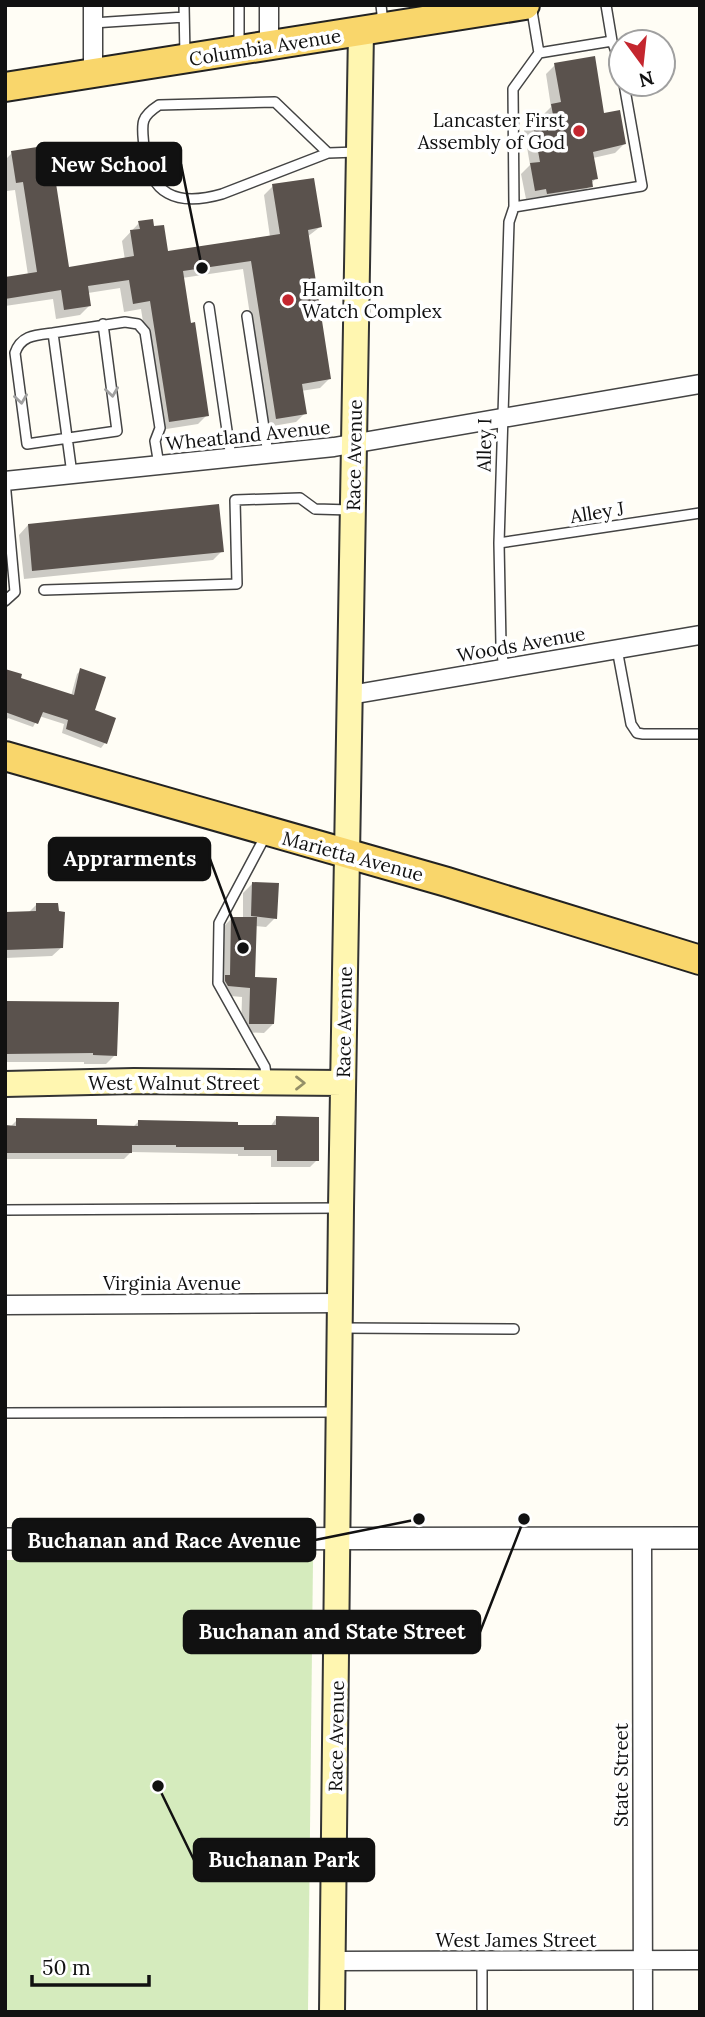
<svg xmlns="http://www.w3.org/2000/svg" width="705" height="2017" viewBox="0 0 705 2017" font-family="Lora,serif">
	<rect width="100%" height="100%" fill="#fffdf5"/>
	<path fill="#d5ebbd" d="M313 1559 308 2012H5V1560Z"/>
	<path fill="#0003" d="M555 65 603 115 624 144 615 153 593 158 596 178 582 195 538 203V197L526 199 521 174 530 165 524 129 533 120 543 118V115L551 107 546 74Z
		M12 153 60 175 54 182 67 269 125 260 122 241 139 223 167 253 270 237 264 195 273 186 320 227 307 237 329 379 320 388 301 391 305 413 296 422 267 427 243 269 182 278 207 415 198 424 160 430 141 309 124 312 120 288 88 293 89 306 80 315 56 319 53 299 5 306V279L28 275 15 190 7 191 5 177V160Z
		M28 525 222 551 213 560 24 579 19 535Z
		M81 670 105 743 101 748 62 733 64 724 39 716 33 727 8 718 5 723V671L18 679 71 696 77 674Z
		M252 884 275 918 266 927 255 926 253 978 273 1024 264 1033 241 1032 242 997 219 995 217 991 222 928 231 919H243V893Z
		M37 904 62 947 52 956 5 958V914L28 913Z
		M5 1003 115 1055 106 1064H84V1062H5Z
		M277 1117 317 1160 310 1167H271V1156H238V1154L131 1152 124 1159H5V1127H10L17 1120 95 1127 132 1128 139 1121 270 1127Z"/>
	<path fill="#5a524d" d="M595 56 604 113 620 110 626 144 593 152 598 179 592 180 593 187 547 194 546 189 535 191 530 163 540 162 532 118 553 115 551 104 561 102 554 63Z
		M57 144 62 176 55 177 69 267 134 256 130 230 140 229 138 221 153 219 154 226 164 225 168 251 280 234 272 184 314 178 322 227 308 230 331 379 302 384 307 414 276 419 251 261 183 271 191 323 195 322 209 416 169 422 150 301 133 304 129 280 88 286 91 306 64 310 61 290 5 299V277L37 272 23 182 16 183 11 151Z
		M219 504 224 552 32 571 28 524Z
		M80 668 106 677 95 710 116 718 107 744 66 729 68 720 43 712 38 724 5 712V669L22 674 21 678 74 695Z
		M252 882 279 883 277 919 251 916Z
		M36 903H58L59 911 65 912 63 948 5 950V912L36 911Z
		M231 917H257L255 977 277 978 274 1024H249L250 988 228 986 225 981V975H230Z
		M5 1001 119 1002 117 1056 93 1055V1053L5 1054Z
		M276 1116 319 1117V1161H277V1150H244V1147H176V1145H132V1153H5V1125L16 1126V1118L97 1119V1125L138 1126V1120L238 1122V1125H276Z"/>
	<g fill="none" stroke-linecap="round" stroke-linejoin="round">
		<defs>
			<path id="service" d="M184 5 185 56
				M381 5 383 23
				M606 5 612 41 621 65
				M93 23 184 17
				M239 46V5
				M539 53 612 41
				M328 153 275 102 159 105C139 118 142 124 144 147 149 195 177 207 222 194L328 153 357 152
				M514 207 642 186 624 84
				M209 307 231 458
				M247 316 268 454
				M53 333C36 335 21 335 15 353L27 444 117 431 103 324
				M72 474 53 333 125 322 138 324 145 332 160 428 155 441 159 465
				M499 543 700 513
				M44 590 237 584 235 500 300 498 315 509 351 510
				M5 601 15 592 5 481
				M617 649 631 724 637 733 643 734H700
				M504 669 501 645 499 543 509 222 514 207 513 89 539 53 531 5
				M267 1082 265 1067 218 983 219 923 267 833
				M5 1210 339 1208
				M341 1328 514 1329
				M5 1413 337 1412
				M482 1961V2012"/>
			<path id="minor" d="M93 5V75
				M269 46V5
				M5 481 334 447 700 384
				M350 695 700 635
				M5 1305 340 1303
				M642 1538 643 2012
				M333 1961 700 1960"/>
			<path id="tertiary" d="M5 1539 700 1538"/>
			<path id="secondary" d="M5 1084 134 1081 343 1083
				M332 2012 341 1208 361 32"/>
			<path id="primary" d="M5 87 525 5
				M5 756 447 882 700 960"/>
		</defs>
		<use href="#service" stroke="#444" stroke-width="12"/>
		<use href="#minor" stroke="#444" stroke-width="21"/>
		<use href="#tertiary" stroke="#444" stroke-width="24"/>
		<use href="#secondary" stroke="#333" stroke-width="28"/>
		<use href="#primary" stroke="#222" stroke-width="32"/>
		<use href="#service" stroke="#fff" stroke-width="9"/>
		<use href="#minor" stroke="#fff" stroke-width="18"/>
		<use href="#tertiary" stroke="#fff" stroke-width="21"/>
		<use href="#secondary" stroke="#fff6b0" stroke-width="24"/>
		<use href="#primary" stroke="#f9d66b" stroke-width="28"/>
	</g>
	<defs><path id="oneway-chevron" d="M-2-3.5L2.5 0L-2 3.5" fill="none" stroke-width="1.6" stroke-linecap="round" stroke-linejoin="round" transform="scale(1.75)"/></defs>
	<g stroke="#a0a0a0">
		<use href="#oneway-chevron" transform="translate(112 392) rotate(82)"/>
		<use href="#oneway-chevron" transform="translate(21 399) rotate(82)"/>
	</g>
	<use stroke="#948f68" href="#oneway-chevron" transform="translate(300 1083)"/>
	<g fill="#c4262e" stroke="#fff" stroke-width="2.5">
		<circle cx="579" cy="131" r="7"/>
		<circle cx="288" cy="300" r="7"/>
	</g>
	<g text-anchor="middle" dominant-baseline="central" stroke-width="7" stroke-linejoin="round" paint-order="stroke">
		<g font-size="19" fill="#111" stroke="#fff">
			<text transform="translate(265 47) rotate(-9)">Columbia Avenue</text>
			<text transform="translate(248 435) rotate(-6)">Wheatland Avenue</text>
			<text transform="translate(484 445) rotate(-89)">Alley I</text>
			<text transform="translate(354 455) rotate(-89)">Race Avenue</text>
			<text transform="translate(597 512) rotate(-9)">Alley J</text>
			<text transform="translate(521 644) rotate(-10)">Woods Avenue</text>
			<text transform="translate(353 856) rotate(15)">Marietta Avenue</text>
			<text transform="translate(344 1022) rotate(-89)">Race Avenue</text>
			<text x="174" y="1083">West Walnut Street</text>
			<text x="172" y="1283">Virginia Avenue</text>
			<text transform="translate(336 1736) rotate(-89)">Race Avenue</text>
			<text transform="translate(621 1775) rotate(-90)">State Street</text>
			<text x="516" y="1940">West James Street</text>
		</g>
		<g font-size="19" fill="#111" stroke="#fff" text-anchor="end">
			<text x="565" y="120">Lancaster First<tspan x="565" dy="22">Assembly of God</tspan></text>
			<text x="302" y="289" text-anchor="start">Hamilton<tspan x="302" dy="22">Watch Complex</tspan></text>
		</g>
	</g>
	<path fill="none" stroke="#111" stroke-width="2.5" d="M202 268L181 164M243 948L210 859M419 1519L315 1540M524 1519L480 1632M158 1786L194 1860"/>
	<g fill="#111" stroke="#fff" stroke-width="2.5">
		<circle cx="202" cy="268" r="7"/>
		<circle cx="243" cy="948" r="7"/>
		<circle cx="419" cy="1519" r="7"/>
		<circle cx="524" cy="1519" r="7"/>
		<circle cx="158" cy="1786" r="7"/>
	</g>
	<g fill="#111" stroke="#111" stroke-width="2.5">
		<rect x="37" y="143" width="144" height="42" rx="7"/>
		<rect x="49" y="838" width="161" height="42" rx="7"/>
		<rect x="13" y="1519" width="302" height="42" rx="7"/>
		<rect x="184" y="1611" width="296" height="42" rx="7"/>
		<rect x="194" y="1839" width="180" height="42" rx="7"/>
	</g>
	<g font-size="21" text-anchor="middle" font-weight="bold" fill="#fff">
		<text x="109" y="172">New School</text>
		<text x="130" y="866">Apprarments</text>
		<text x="164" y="1548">Buchanan and Race Avenue</text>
		<text x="332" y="1639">Buchanan and State Street</text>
		<text x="284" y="1867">Buchanan Park</text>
	</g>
	<rect width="705" height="2017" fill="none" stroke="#111111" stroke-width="14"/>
	<g transform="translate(642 63) rotate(165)"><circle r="33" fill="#ffffff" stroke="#a0a0a0" stroke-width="2"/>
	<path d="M0-5L12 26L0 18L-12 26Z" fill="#c4262e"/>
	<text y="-10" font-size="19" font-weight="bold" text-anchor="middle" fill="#111111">N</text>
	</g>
	<path d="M32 1975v10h117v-10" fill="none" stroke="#111111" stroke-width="3.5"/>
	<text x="42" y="1975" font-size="21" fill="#111111" stroke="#ffffff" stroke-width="5" paint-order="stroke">50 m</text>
</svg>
